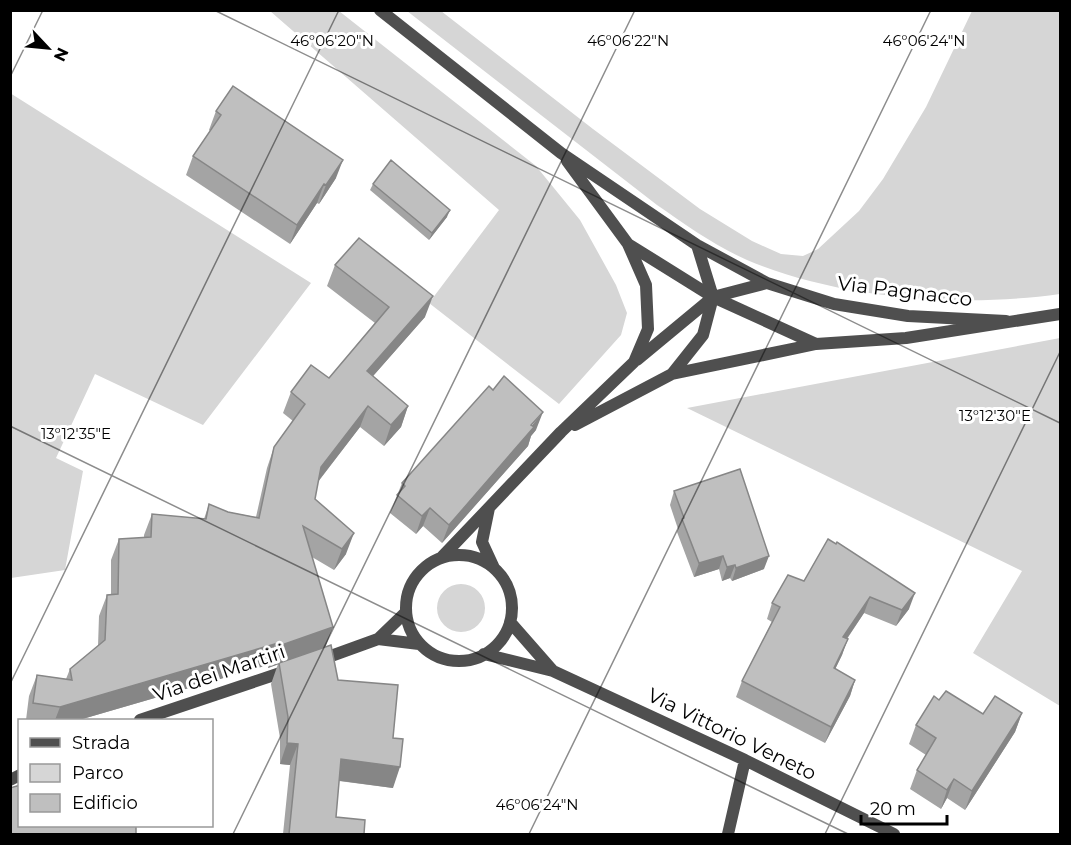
<svg xmlns="http://www.w3.org/2000/svg" width="1071" height="845" viewBox="0 0 1071 845" font-family="Montserrat,sans-serif">
	<rect width="100%" height="100%" fill="#fff"/>
	<path fill="#d6d6d6" d="M270 11H339L536 166 580 220 616 285 627 313 621 335 559 404 429 303 499 210Z
		M407 11H441L593 129 700 209 752 241 781 254 803 256 818 249 859 211 883 179 926 107 972 11H1060V294C961 308 840 299 747 260 715 246 686 225 657 205Z
		M10 93 311 283 203 425 95 374 56 458 83 471 65 570 11 578Z
		M1060 338V706L973 653 1022 571 687 408Z
		M437 608a24 24 0 1 1 48 0a24 24 0 1 1-48 0Z"/>
	<g fill="none" stroke-linecap="round" stroke-linejoin="round">
		<path stroke="#4f4f4f" stroke-width="12" d="M380 10 561 153 697 245 767 283 834 304 908 316 1006 321
			M628 244 713 297 816 344 906 338 1060 314
			M637 360 713 297 767 283
			M672 374 703 335 713 297 697 245
			M575 425 672 374 816 344
			M489 508 482 542 494 568
			M406 608a53 53 0 1 1 106 0a53 53 0 1 1-106 0Z
			M441 558 561 432 634 362 648 329 646 285 628 244 567 161
			M510 622 553 671
			M378 639 419 644
			M484 654 553 671 745 760 894 834
			M320 660 378 639 406 612
			M140 720 289 670
			M10 780 20 775
			M728 834 745 760"/>
	</g>
	<path fill="#a4a4a4" d="M216 111 336 178 319 204 317 203 290 244 186 175 193 156 210 131 209 130Z
		M373 184 447 217 429 240 370 190Z
		M335 265 425 317 373 376 408 406 401 427 384 446 360 427 318 482 315 499 346 554 334 570 312 557 333 627 325 647 338 680 393 738V788L339 781 336 817 364 834H283L290 765 280 764V738L271 684 278 664 268 668V665L79 720H26L29 696 37 675 66 679 70 669 98 646 99 616 107 595H111V560L119 539 144 538V535L152 514 204 519 209 504 228 512 256 517 267 468 274 447 293 421 283 413 291 392 329 378 375 323 327 286Z
		M536 430 531 436 528 446 442 543 423 526 416 534 390 513 402 483Z
		M674 491 764 569 732 581 730 578 722 581 719 569 694 577 677 532 678 529 670 505Z
		M828 539 909 609 896 626 864 613 847 639 842 655 835 669 855 680 850 696 825 743 736 697 742 681 772 622 767 619 772 603 804 581Z
		M939 700 983 714 1022 713 1015 732 965 810 947 798 941 809 910 789 917 770 926 755 909 744 916 725Z"/>
	<path fill="#868686" d="M343 160 336 178 319 204 326 185Z
		M324 184 317 203 290 244 297 225Z
		M450 210 447 217 429 240 432 233Z
		M433 296 425 317 359 392 367 371Z
		M368 406 360 427 313 488 321 467Z
		M408 406 401 427 384 446 391 425Z
		M543 412 536 430 531 436 528 446 442 543 449 525Z
		M430 508 423 526 416 534 422 516Z
		M354 533 346 554 334 570 342 549Z
		M723 556 719 569 694 577 699 563Z
		M769 556 764 569 732 581 736 568Z
		M735 565 730 578 722 581 727 567Z
		M915 593 909 609 896 626 902 610Z
		M870 597 864 613 837 653 843 637Z
		M333 627 325 648 268 668 276 647Z
		M848 639 842 655 828 684 834 668Z
		M275 644 268 665 79 720H55L60 707Z
		M855 680 850 696 825 743 831 727Z
		M1022 713 1015 732 965 810 972 791Z
		M287 743 298 744 290 765 280 764Z
		M341 759 400 767 393 788 334 780Z
		M954 779 947 798 941 809 947 790Z"/>
	<path fill="#bfbfbf" stroke="#868686" stroke-width="1.5" d="M233 86 343 160 326 185 324 184 297 225 193 156 221 115 216 111Z
		M391 160 450 210 432 233 373 184Z
		M359 238 433 296 367 371 408 406 391 425 368 406 321 467 315 499 354 533 342 549 303 526 333 627 276 647 275 644 60 707 33 703 37 675 72 680 70 669 105 640 107 595 118 594 119 539 151 537 152 514 206 519 209 504 228 512 259 518 274 447 305 404 291 392 311 365 329 378 389 307 335 265Z
		M504 376 543 412 531 425 534 427 449 525 430 508 422 516 397 495 405 486 402 483 489 386 493 390Z
		M740 469 769 556 736 568 735 565 727 567 723 556 699 563 682 519 684 518 674 491Z
		M828 539 836 544 837 542 915 593 902 610 870 597 843 637 848 639 834 668 855 680 831 727 742 681 780 607 772 603 788 575 804 581Z
		M331 645 338 680 398 685 393 738 403 739 400 767 341 759 336 817 365 820 364 834H289L298 744 287 743 288 717 279 663Z
		M946 691 983 714 995 696 1022 713 972 791 954 779 947 790 917 770 936 738 916 725 934 696 939 700Z
		M20 785V825H136V834H10V788Z"/>
	<path fill="none" stroke="#000" stroke-width="1.5" stroke-opacity="0.45" d="M214 10 1060 423M10 77 43 10M10 426 848 834M10 684 339 10M233 834 635 10M529 834 931 10M825 834 1060 352"/>
	<g text-anchor="middle" dominant-baseline="central" stroke-width="6" stroke-linejoin="round" paint-order="stroke">
		<g font-size="20" fill="#000" stroke="#fff">
			<text transform="translate(905 291) rotate(7)">Via Pagnacco</text>
			<text transform="translate(219 673) rotate(-19)">Via dei Martiri</text>
			<text transform="translate(732 734) rotate(26)">Via Vittorio Veneto</text>
		</g>
	</g>
	<g font-size="15" text-anchor="middle" fill="#000" stroke="#fff" stroke-width="6" stroke-linejoin="round" paint-order="stroke">
		<text x="332" y="46">46°06'20"N</text>
		<text x="628" y="46">46°06'22"N</text>
		<text x="924" y="46">46°06'24"N</text>
		<text x="995" y="421">13°12'30"E</text>
		<text x="76" y="439">13°12'35"E</text>
		<text x="537" y="810">46°06'24"N</text>
	</g>
	<rect width="1071" height="845" fill="none" stroke="#000000" stroke-width="24"/>
	<rect x="18" y="719" width="195" height="108" fill="#ffffff" stroke="#999999" stroke-width="1.5"/>
	<rect x="30" y="738" width="30" height="9" fill="#4f4f4f" stroke="#999999" stroke-width="1.5"/>
	<text x="72" y="749" font-size="18" fill="#000000">Strada</text>
	<rect x="30" y="764" width="30" height="18" fill="#d6d6d6" stroke="#999999" stroke-width="1.5"/>
	<text x="72" y="779" font-size="18" fill="#000000">Parco</text>
	<rect x="30" y="794" width="30" height="18" fill="#bfbfbf" stroke="#999999" stroke-width="1.5"/>
	<text x="72" y="809" font-size="18" fill="#000000">Edificio</text>
	<g transform="translate(48 48) rotate(116)" stroke="#ffffff" stroke-width="4.5" paint-order="stroke">
	<path d="M0-4.5L10 22L0 15L-10 22Z" fill="#000000"/>
	<text y="-9" font-size="16" font-weight="bold" text-anchor="middle" fill="#000000">N</text>
	</g>
	<path d="M861 815v9h86v-9" fill="none" stroke="#000000" stroke-width="3"/>
	<text x="870" y="815" font-size="18" fill="#000000" stroke="#ffffff" stroke-width="4.5" paint-order="stroke">20 m</text>
</svg>
